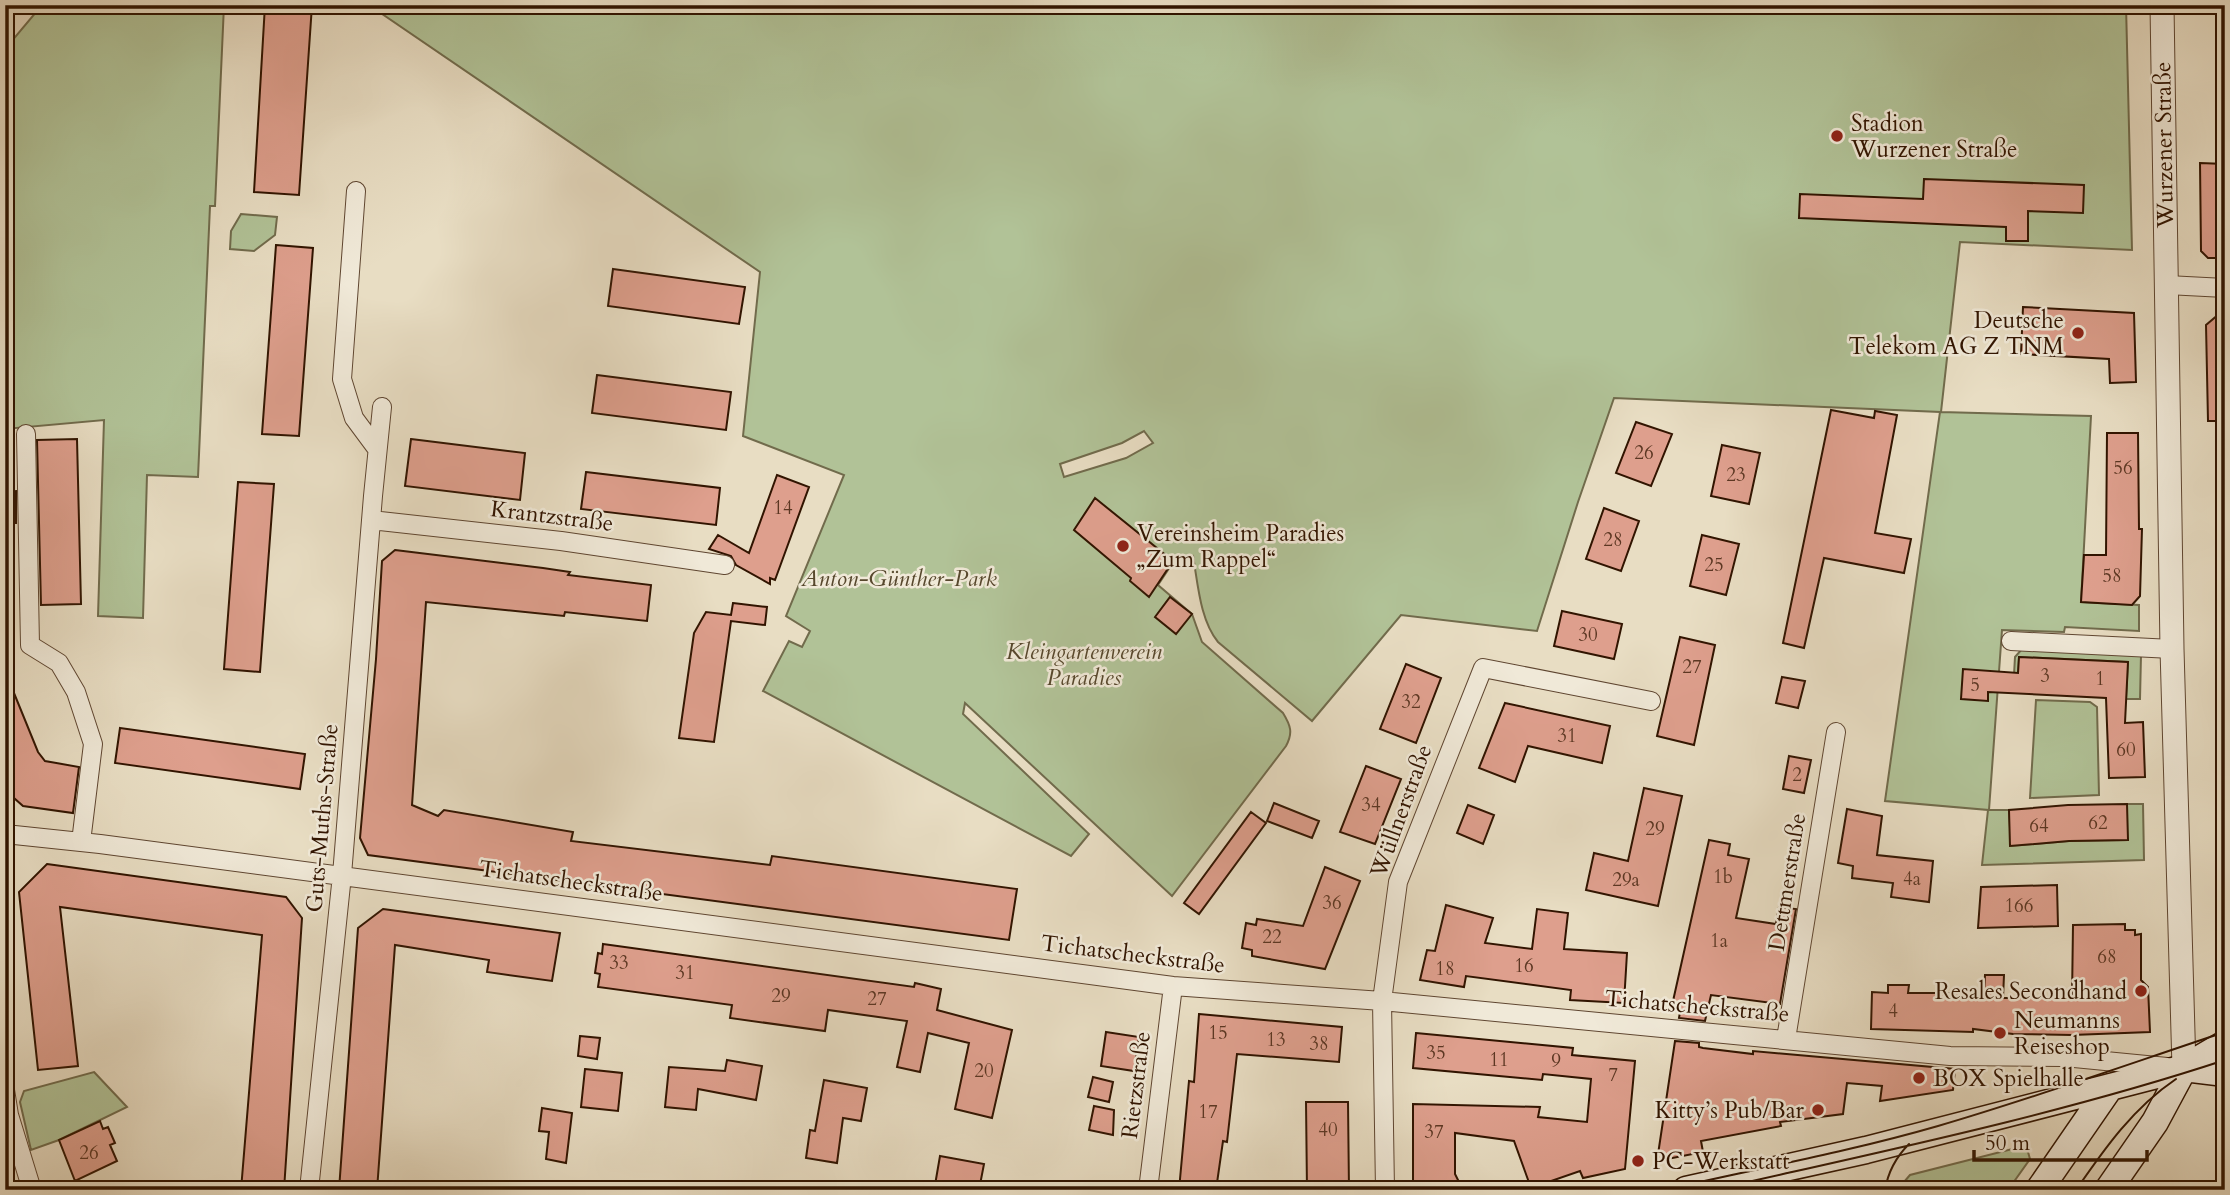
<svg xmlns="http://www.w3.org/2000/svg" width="2230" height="1195" viewBox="0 0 2230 1195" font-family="Cardo,serif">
	<rect width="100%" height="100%" fill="#e8ddc3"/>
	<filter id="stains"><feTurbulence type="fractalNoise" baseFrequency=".00286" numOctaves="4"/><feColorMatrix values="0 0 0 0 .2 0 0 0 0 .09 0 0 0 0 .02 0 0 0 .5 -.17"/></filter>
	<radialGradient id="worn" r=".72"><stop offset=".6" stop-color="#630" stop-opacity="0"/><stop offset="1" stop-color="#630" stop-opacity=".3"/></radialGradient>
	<path fill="#b1c297" stroke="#716b4c" stroke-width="2" fill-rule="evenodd" d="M42 5H224L215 206H210L198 477 147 475 143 618 98 616 104 420 5 429V49Z
		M369 5H2126L2132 250 1960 242 1941 412 2091 416 2081 602 2139 605V631L2065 627 2064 632 2002 630 1989 810H2009L2011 846 2069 841 2127 840V804H2143L2144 860 1982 865 1988 810 1885 801 1940 412 1614 398 1578 502 1537 631 1401 615 1312 721 1218 642C1200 620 1198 584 1193 556L1174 561 1158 585 1192 614 1202 642 1283 713C1291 726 1293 733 1286 746L1172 896 965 703 963 714 1089 834 1071 856 763 691 789 641 802 647 810 631 786 616 844 475 743 436 760 272ZM1144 431 1153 443 1126 458 1064 477 1060 464 1122 443Z
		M241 214 277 217 275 235 254 251 230 249 231 231Z
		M2022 649 2141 655 2140 699H2126L2128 662 2019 657 2017 693H2013L2015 657Z
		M2036 700 2090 702 2097 707 2099 795 2030 798Z
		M94 1072 127 1107 59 1140 31 1150 20 1102 24 1091Z
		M2020 1147 2028 1152 2030 1159 2008 1190H1903L1904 1182 1910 1175Z"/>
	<path fill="#de9f8d" stroke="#311400" stroke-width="2" d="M265 5H312L299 195 254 192Z
		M2200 163 2225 164V258H2208L2201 251Z
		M1924 179 2084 185 2083 213 2028 211V241H2006V227L1799 218 1800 194 1923 199Z
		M276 245 313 248 299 436 262 434Z
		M613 269 745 287 739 324 608 306Z
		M2023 307 2134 313 2136 382 2110 383 2109 359 2021 354Z
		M2225 309V421H2208L2206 325Z
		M597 375 731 392 726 430 592 413Z
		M1831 410 1874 418 1875 411 1897 415 1875 533 1911 539 1904 573 1824 558 1804 648 1783 643Z
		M1636 422 1672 434 1651 486 1616 473Z
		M2107 433H2138L2139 529H2142L2140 596 2132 605 2081 602 2084 555H2106Z
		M77 439 81 604 41 605 37 440Z
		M411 439 525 453 520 500 405 486Z
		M1722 445 1760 453 1749 504 1711 496Z
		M586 472 720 488 716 525 581 509Z
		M777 475 809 487 775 580 770 578V584L736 565 731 556 709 549 718 535 749 553Z
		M238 482 274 484 260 672 224 669Z
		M16 491V523H5V492Z
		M1095 498 1173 561 1149 597 1130 581 1131 578 1074 530Z
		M1604 508 1639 521 1621 571 1586 559Z
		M1702 535 1739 544 1726 595 1690 586Z
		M395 550 543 568 570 572 568 575 651 585 647 621 565 612 564 616 426 602 412 805 438 816 444 810 573 832 571 841 770 865 772 856 1017 889 1009 940 368 855 360 838 376 659 382 561Z
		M1170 597 1192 614 1176 634 1155 617Z
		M733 603 767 607 765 625 731 621 714 742 679 738 694 633 706 612 731 615Z
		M1562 611 1622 624 1614 659 1554 646Z
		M1680 637 1715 645 1694 745 1657 736Z
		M2019 657 2128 662 2125 723 2143 722 2145 777 2109 778 2106 698 1988 692V701L1961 699 1963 669 2018 673Z
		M1406 664 1441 678 1416 743 1380 729Z
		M5 671 38 752 45 761 79 767 73 813 23 806 5 790Z
		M1782 677 1805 681 1798 708 1776 703Z
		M1505 703 1610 726 1602 763 1528 746 1515 782 1479 768Z
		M120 728 305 754 300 789 115 763Z
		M1789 756 1811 760 1804 793 1783 789Z
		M1366 766 1401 779 1375 844 1340 832Z
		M1644 788 1682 796 1658 906 1586 890 1594 853 1628 861Z
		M1274 803 1319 821 1312 838 1267 821Z
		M2127 804 2128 840 2069 841 2010 846 2009 810 2068 805Z
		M1468 805 1494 815 1483 844 1457 833Z
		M1847 809 1882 816 1877 855 1933 861 1929 902 1891 897 1893 883 1852 878 1853 866 1838 863Z
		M1251 812 1266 823 1199 914 1184 903Z
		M1709 840 1730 844 1728 855 1749 859 1736 918 1776 924 1779 907 1796 909 1780 1004 1711 995 1705 1021 1679 1018 1680 1012 1671 1010Z
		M47 864 286 897 302 918 284 1190H241L262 935 60 907 78 1066 38 1070 19 892Z
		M1325 867 1360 881 1325 969 1252 956V950L1242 948 1246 923 1256 925 1257 919 1303 926Z
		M2057 885 2058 926 1978 928 1981 887Z
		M1446 905 1493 918 1485 943 1532 949 1537 909 1568 913 1564 949 1627 953 1624 1003 1570 1000 1571 990 1466 976 1464 987 1420 980 1427 950 1435 951Z
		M383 909 560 933 552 981 487 972 489 960 395 945 377 1190H339L358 928Z
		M2125 924V930H2135V935L2141 934V980L2148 987 2150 1032 2072 1035 2013 1034 1973 1029V1032L1871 1029 1872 992 1888 993V985H1909L1908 993H1984L1985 975H2004L2003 998H2072L2073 925Z
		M603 944 914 987 915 983 941 989 937 1010 1012 1030 992 1118 955 1109 969 1043 928 1033 920 1072 897 1067 907 1021 828 1010 825 1031 730 1018 732 1005 598 987 600 974 595 973 598 953 602 954Z
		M1199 1014 1342 1027 1339 1062 1237 1054 1227 1142 1223 1141 1216 1190H1179L1189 1081 1194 1082Z
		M1106 1032 1139 1037 1134 1071 1101 1066Z
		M1416 1033 1573 1048 1572 1055 1635 1061 1625 1169 1583 1178 1580 1171 1531 1188 1514 1141 1455 1133V1174L1463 1190H1413V1104L1540 1107 1538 1117 1587 1122 1591 1079 1543 1074 1542 1080 1413 1068Z
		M580 1036 600 1038 597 1059 578 1056Z
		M1675 1041 1699 1043V1047L1703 1048 1753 1054V1051L1955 1069 1953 1090 1880 1101 1882 1086 1847 1083 1843 1114 1780 1122 1781 1126 1701 1141 1703 1152 1657 1161Z
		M727 1060 762 1066 756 1100 698 1089 696 1110 665 1107 669 1067 725 1071Z
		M585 1069 622 1073 618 1111 581 1107Z
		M1093 1077 1113 1082 1109 1102 1088 1097Z
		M824 1080 867 1088 861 1121 843 1118 837 1163 806 1158 810 1130 815 1131Z
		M1306 1102H1348L1349 1190H1307Z
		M1094 1106 1114 1110 1113 1135 1089 1130Z
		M542 1108 572 1113 566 1163 546 1159 549 1132 539 1131Z
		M100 1121 103 1129 108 1127 115 1143 110 1145 117 1161 75 1181 59 1140Z
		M940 1156 984 1164 979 1190H963L935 1185Z"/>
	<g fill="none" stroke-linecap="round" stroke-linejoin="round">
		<defs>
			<path id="minor" d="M356 191 342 379 354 418 377 449
				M2167 285 2225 288
				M26 434 30 645 59 663 76 692 93 744 81 842
				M371 520 561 541 725 565
				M2011 641 2172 649
				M5 834 100 844 1173 986 1382 1001 1950 1056 2064 1057 2167 1067
				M1786 1039 1836 732
				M5 1090 9 1115 32 1190
				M309 1190 342 875 373 496 382 407
				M1148 1190 1173 986
				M1385 1190 1382 1001 1398 882 1483 668 1651 701"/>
			<path id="tertiary" d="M2162 5 2172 649 2184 1068"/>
			<path id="secondary" d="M2184 1068 2225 1073
				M1686 1190 1866 1150 2184 1068 2225 1044
				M2039 1190 2110 1087
				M2108 1190 2155 1122 2184 1068"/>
		</defs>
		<use href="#minor" stroke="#5f4631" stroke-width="20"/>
		<use href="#tertiary" stroke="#5f4631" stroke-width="25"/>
		<use href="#secondary" stroke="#311400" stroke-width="29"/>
		<use href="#minor" stroke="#f0e9d8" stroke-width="18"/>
		<use href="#tertiary" stroke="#f0e9d8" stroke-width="23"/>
		<use href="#secondary" stroke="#f0e9d8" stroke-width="26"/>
		<path stroke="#311400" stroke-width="2" d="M1664 1190C1755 1169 1848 1152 1938 1126 2034 1098 2129 1064 2225 1032
			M1712 1190C1884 1151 2058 1115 2225 1060
			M1885 1190C1888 1172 1896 1157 1909 1144
			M2076 1190C2105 1148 2133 1108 2176 1079"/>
		<defs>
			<path id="rail" d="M5 18 16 5"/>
		</defs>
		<use href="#rail" stroke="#311400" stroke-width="8"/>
		<use href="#rail" stroke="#f0e9d8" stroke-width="5" stroke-dasharray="16" stroke-linecap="butt"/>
	</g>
	<g fill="#8f2418" stroke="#f0e9d8" stroke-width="2.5">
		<circle cx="1837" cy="136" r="7"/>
		<circle cx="2078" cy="333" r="7"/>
		<circle cx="1123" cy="546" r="7"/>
		<circle cx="2141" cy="991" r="7"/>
		<circle cx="2000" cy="1033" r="7"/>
		<circle cx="1919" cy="1078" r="7"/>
		<circle cx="1818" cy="1110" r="7"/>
		<circle cx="1638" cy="1161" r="7"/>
	</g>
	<g text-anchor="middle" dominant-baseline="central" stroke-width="5" stroke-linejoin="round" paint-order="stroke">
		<g font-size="19" fill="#5c3723">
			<text x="1644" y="453">26</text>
			<text x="2123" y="468">56</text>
			<text x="1736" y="475">23</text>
			<text x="783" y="508">14</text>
			<text x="1613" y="540">28</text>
			<text x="1714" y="565">25</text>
			<text x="2112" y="576">58</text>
			<text x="1588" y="635">30</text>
			<text x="1692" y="667">27</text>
			<text x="2045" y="676">3</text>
			<text x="2100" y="679">1</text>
			<text x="1975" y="685">5</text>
			<text x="1411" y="702">32</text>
			<text x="1567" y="736">31</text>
			<text x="2126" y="750">60</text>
			<text x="1797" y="775">2</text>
			<text x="1371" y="805">34</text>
			<text x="2098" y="823">62</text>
			<text x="2039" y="826">64</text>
			<text x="1655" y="829">29</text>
			<text x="1723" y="877">1b</text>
			<text x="1912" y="879">4a</text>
			<text x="1626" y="880">29a</text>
			<text x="1332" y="903">36</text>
			<text x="2019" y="906">166</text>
			<text x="1272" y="937">22</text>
			<text x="1719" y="941">1a</text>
			<text x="2107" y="957">68</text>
			<text x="619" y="963">33</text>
			<text x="1524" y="966">16</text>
			<text x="1445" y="969">18</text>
			<text x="685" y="973">31</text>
			<text x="781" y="996">29</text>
			<text x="877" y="999">27</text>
			<text x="1893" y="1011">4</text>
			<text x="1218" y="1033">15</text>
			<text x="1276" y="1040">13</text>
			<text x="1319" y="1044">38</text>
			<text x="1436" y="1053">35</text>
			<text x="1499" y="1060">11</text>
			<text x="1556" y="1061">9</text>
			<text x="984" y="1071">20</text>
			<text x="1613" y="1075">7</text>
			<text x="1208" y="1112">17</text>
			<text x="1328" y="1130">40</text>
			<text x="1434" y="1132">37</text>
			<text x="89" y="1153">26</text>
		</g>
		<g font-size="23" fill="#311400" stroke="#f0e9d8" text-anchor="start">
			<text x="1851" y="123">Stadion<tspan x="1851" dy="26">Wurzener Straße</tspan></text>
			<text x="2064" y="320" text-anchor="end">Deutsche<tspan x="2064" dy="26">Telekom AG Z TNM</tspan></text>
			<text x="1137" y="533">Vereinsheim Paradies<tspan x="1137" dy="26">„Zum Rappel“</tspan></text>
			<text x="2127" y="991" text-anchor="end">Resales Secondhand</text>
			<text x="2014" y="1020">Neumanns<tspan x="2014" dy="26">Reiseshop</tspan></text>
			<text x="1933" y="1078">BOX Spielhalle</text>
			<text x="1804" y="1110" text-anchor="end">Kitty’s Pub/Bar</text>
			<text x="1652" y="1161">PC-Werkstatt</text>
		</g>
		<g font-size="23" fill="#311400" stroke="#f0e9d8">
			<text transform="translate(2164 145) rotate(-91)">Wurzener Straße</text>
			<text transform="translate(552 516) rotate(7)">Krantzstraße</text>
			<text transform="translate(1401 811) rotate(-70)">Wüllnerstraße</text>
			<text transform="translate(322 818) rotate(-85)">Guts-Muths-Straße</text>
			<text transform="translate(571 881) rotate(8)">Tichatscheckstraße</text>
			<text transform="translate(1787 882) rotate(-81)">Dettmerstraße</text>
			<text transform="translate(1133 954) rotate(7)">Tichatscheckstraße</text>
			<text transform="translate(1697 1006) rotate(5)">Tichatscheckstraße</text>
			<text transform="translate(1136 1085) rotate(-83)">Rietzstraße</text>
		</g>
		<g font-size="23" font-style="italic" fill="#57482d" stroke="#f0e9d8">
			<text x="899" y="578">Anton-Günther-Park</text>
			<text x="1084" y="651">Kleingartenverein<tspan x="1084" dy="26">Paradies</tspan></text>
		</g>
	</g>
	<rect width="2230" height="1195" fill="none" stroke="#e8ddc3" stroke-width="28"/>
	<rect x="7" y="7" width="2216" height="1181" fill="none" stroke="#311400" stroke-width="3.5"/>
	<rect x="14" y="14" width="2202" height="1167" fill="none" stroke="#311400" stroke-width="2"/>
	<path d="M1974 1150v10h173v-10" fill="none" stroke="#311400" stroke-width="3.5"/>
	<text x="1985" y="1150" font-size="21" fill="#311400" stroke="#f0e9d8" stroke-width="5" paint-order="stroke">50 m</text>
	<rect width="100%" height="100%" filter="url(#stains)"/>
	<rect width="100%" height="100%" fill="url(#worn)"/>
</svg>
